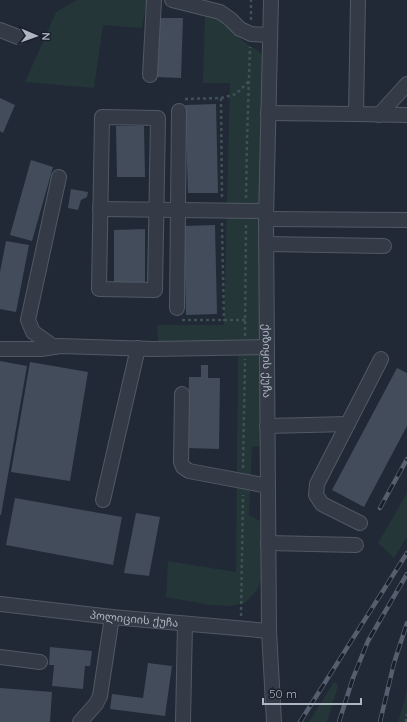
<svg xmlns="http://www.w3.org/2000/svg" width="407" height="722" viewBox="0 0 407 722" font-family="Quicksand,'Noto Sans Georgian',sans-serif">
	<rect width="100%" height="100%" fill="#212936"/>
	<path fill="#243638" d="M77 0H147L142 28 103 25 94 88 25 82 56 12Z
		M205 15 215 16 244 42 263 54 260 341 158 342 157 325H224L230 83H203Z
		M238 355H260L262 446 252 447 249 515 262 522V577L257 590 245 603 229 606 210 605 166 597 168 561 236 572Z
		M407 493V537L394 558 378 543Z
		M334 682 338 686 327 722H309Z
		M407 691V722H398Z"/>
	<path fill="#424c5b" d="M158 18H183L181 78 156 77Z
		M0 98 15 105 3 133 0 131Z
		M216 104 218 193H188L185 105Z
		M116 126H144L145 177H117Z
		M31 160 53 167 32 241 10 235Z
		M71 189 88 192 87 197 81 200 78 210 68 208Z
		M215 225 217 314 186 315 184 226Z
		M145 229V283H114V230Z
		M6 241 29 245 16 312 0 309V272Z
		M0 361 27 366 1 515H0Z
		M30 362 88 372 70 481 11 472Z
		M201 365H208V378H220L219 449 187 448 189 377H201Z
		M397 368 407 373V426L364 507 332 490Z
		M15 498 122 517 113 565 6 545Z
		M136 513 160 517 149 576 124 573Z
		M50 647 92 651 90 666H85L83 689 52 686 54 665H49Z
		M148 663 172 666 165 716 110 709 112 694 143 698Z
		M0 688 52 692 50 722H0Z"/>
	<g fill="none" stroke-linecap="round" stroke-linejoin="round">
		<defs>
			<g id="minor">
				<path d="M172 0 220 12 230 19 240 29 251 34 270 35"/>
				<path id="s1" d="M271 0 266 219 269 631 274 722"/>
				<path d="M358 0 356 114 407 115"/>
				<path d="M0 30 18 37"/>
				<path d="M150 75 154 0"/>
				<path d="M268 113 356 114"/>
				<path d="M379 115 407 84"/>
				<path d="M102 117 158 118 155 290 99 289Z"/>
				<path d="M100 209 266 211"/>
				<path d="M266 219 407 220"/>
				<path d="M266 244 384 246"/>
				<path d="M177 308 179 111"/>
				<path d="M54 347 33 332 28 320 59 177"/>
				<path d="M0 349H41L60 346 153 349 267 347"/>
				<path d="M182 394 181 462 183 467 189 471 268 486"/>
				<path d="M267 426 348 424"/>
				<path d="M103 500 138 348"/>
				<path d="M360 523 322 504 316 495 317 484 381 359"/>
				<path d="M268 543 356 545"/>
				<path id="s2" d="M0 604 112 617 269 631"/>
				<path d="M0 657 40 662"/>
				<path d="M80 722 96 704 100 696 112 617"/>
				<path d="M183 722 185 624"/>
			</g>
		</defs>
		<use href="#minor" stroke="#515964" stroke-width="16"/>
		<path stroke="#405155" stroke-width="2.5" stroke-dasharray="3 3" stroke-linecap="butt" d="M251 20V0
			M221 98 236 94 249 81
			M185 99 221 98 222 198
			M246 198 247 140 250 47
			M222 223 224 321
			M182 320H246
			M245 336 246 223
			M243 468 245 359
			M241 616 243 495
			M406 722 407 714"/>
		<use href="#minor" stroke="#343b47" stroke-width="14"/>
		<defs>
			<path id="rail" d="M380 508 407 459
				M300 722 407 553
				M339 722 353 678 368 641 407 574
				M380 722 394 663 407 623"/>
		</defs>
		<use href="#rail" stroke="#565f6e" stroke-width="4.5"/>
		<use href="#rail" stroke="#1a202b" stroke-width="3" stroke-dasharray="9" stroke-linecap="butt"/>
	</g>
	<g text-anchor="middle" dominant-baseline="central" stroke-width="3.5" stroke-linejoin="round" paint-order="stroke">
		<g font-size="11" fill="#aeb6c3" stroke="#1a202b">
			<text stroke="none"><textPath href="#s1" startOffset="361">ქიზიყის ქუჩა</textPath></text>
			<text stroke="none"><textPath href="#s2" startOffset="135">პოლიციის ქუჩა</textPath></text>
		</g>
	</g>
	<g transform="translate(36 36) rotate(92)" stroke="#1a202b" stroke-width="3" paint-order="stroke">
	<path d="M0-3L7 15L0 10L-7 15Z" fill="#aeb6c3"/>
	<text y="-6" font-size="11" font-weight="bold" text-anchor="middle" fill="#aeb6c3">N</text>
	</g>
	<path d="M263 698v6h98v-6" fill="none" stroke="#aeb6c3" stroke-width="2"/>
	<text x="269" y="698" font-size="12" fill="#aeb6c3" stroke="#1a202b" stroke-width="3" paint-order="stroke">50 m</text>
</svg>
